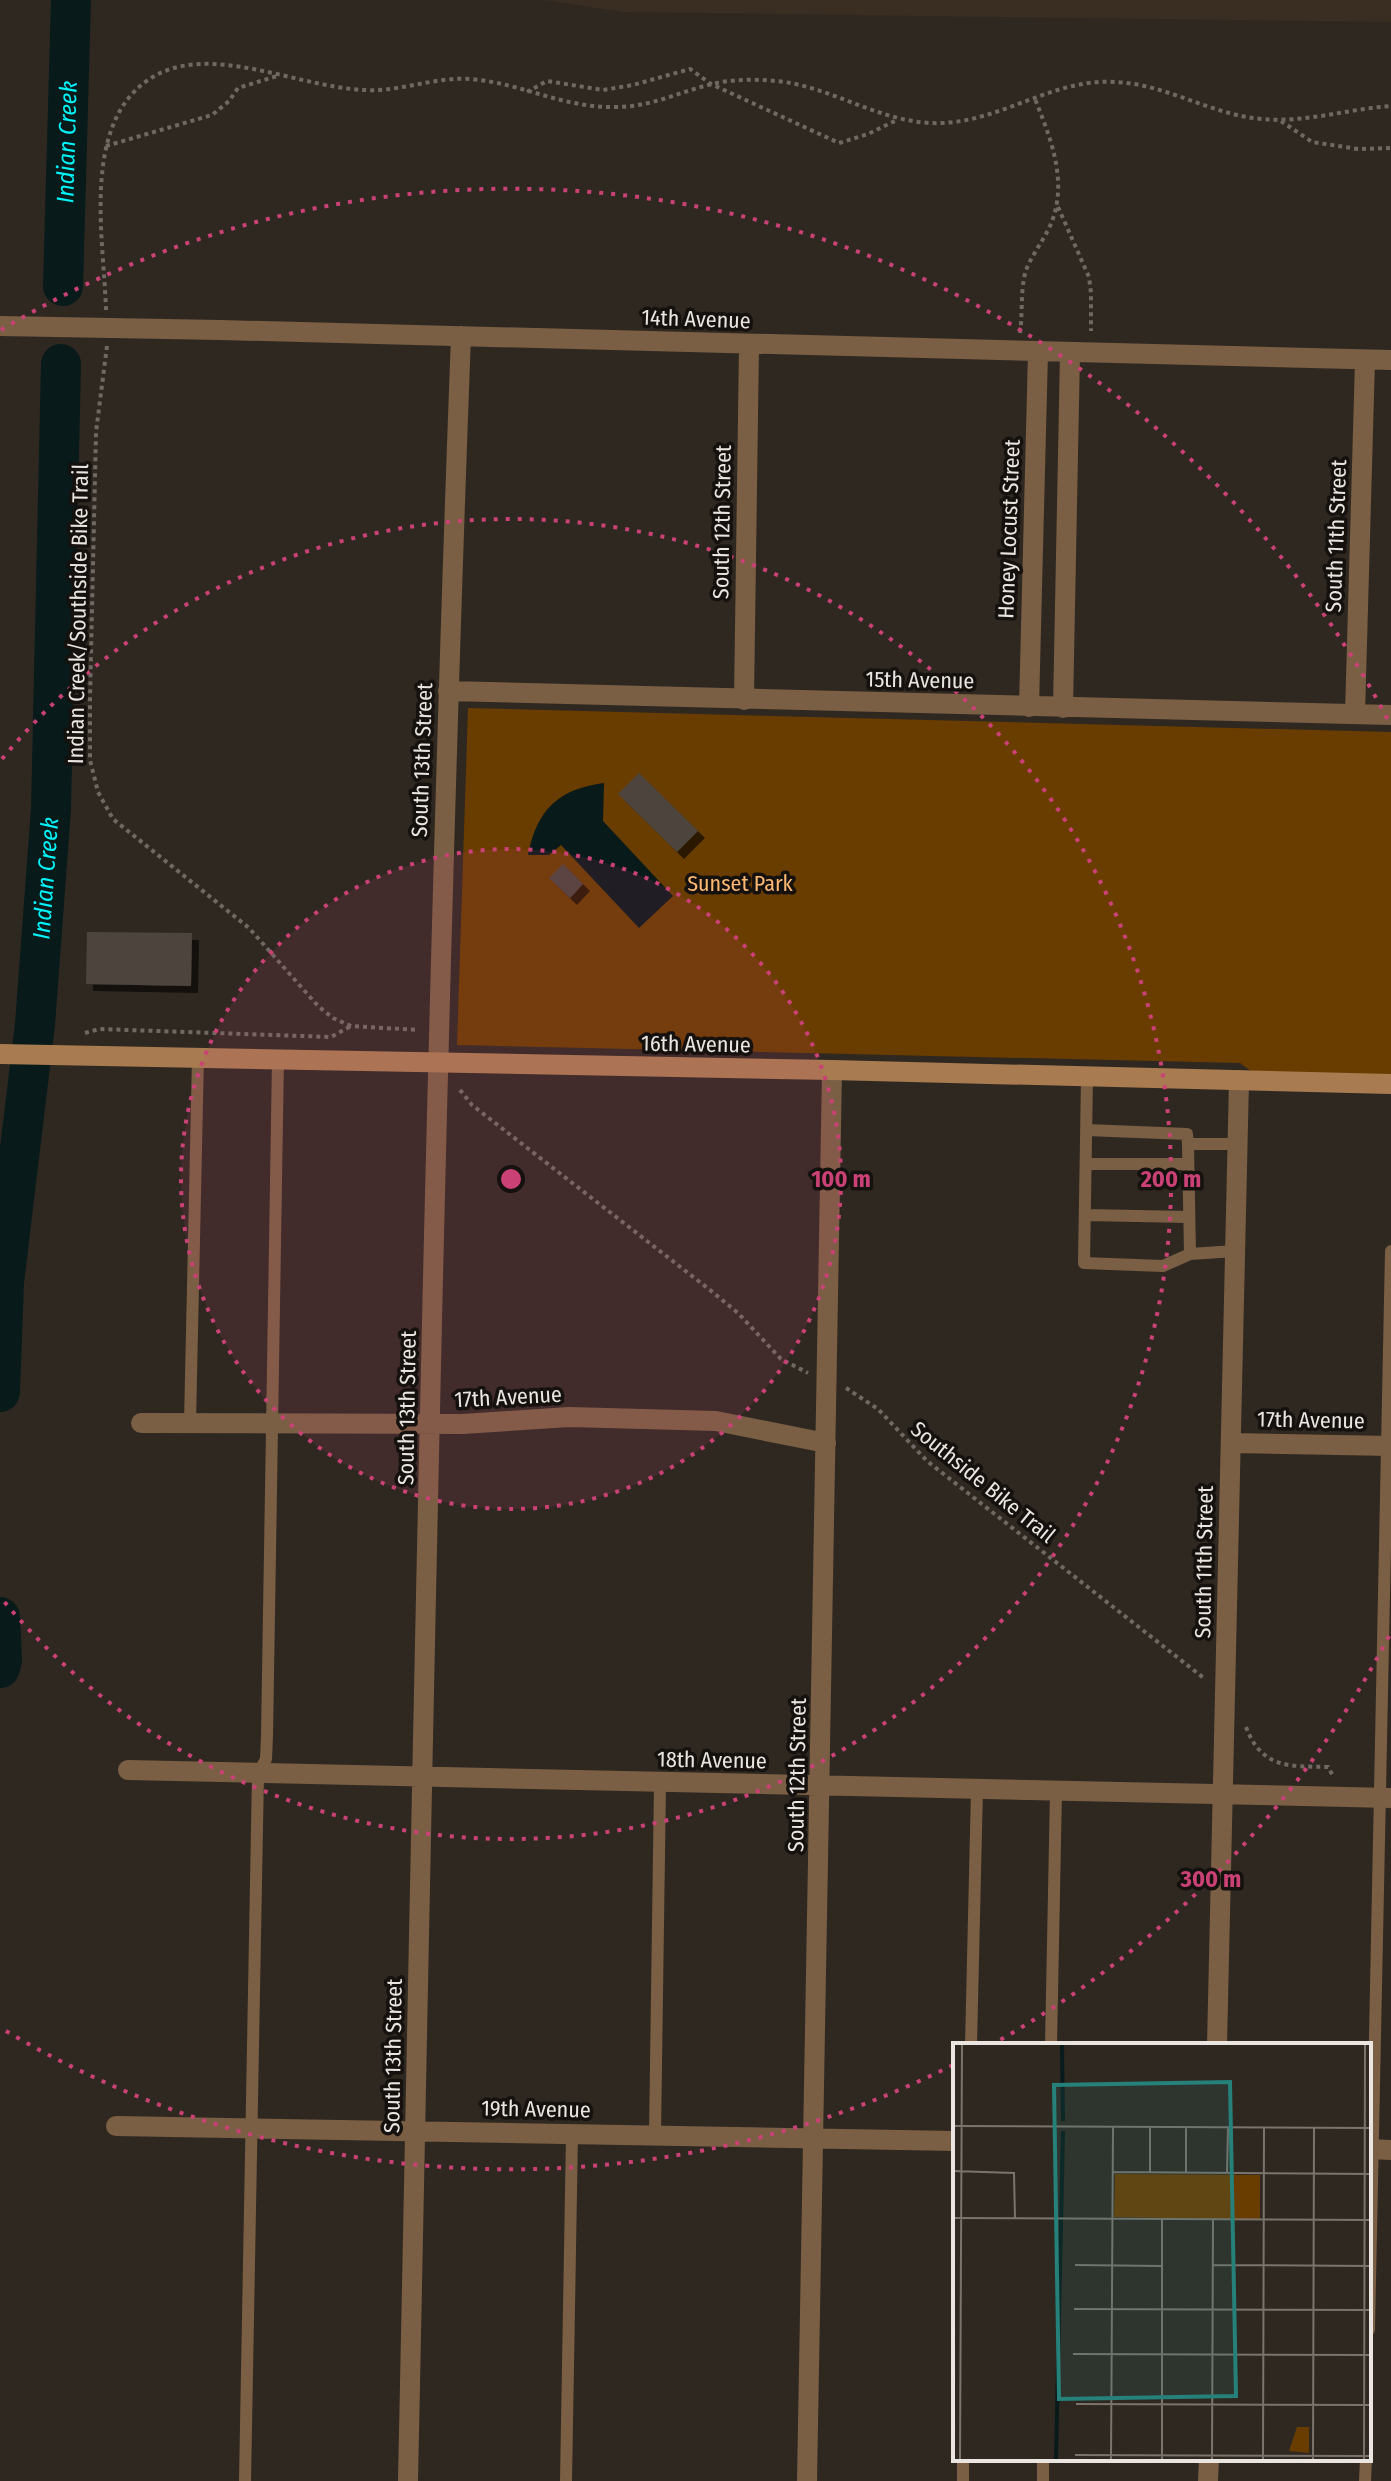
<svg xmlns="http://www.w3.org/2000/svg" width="1391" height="2481" viewBox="0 0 1391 2481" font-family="'Fira Sans Condensed',sans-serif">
	<defs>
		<filter id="shadow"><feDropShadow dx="7" dy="7" stdDeviation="0" flood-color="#0009"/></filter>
	</defs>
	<rect width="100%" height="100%" fill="#2f2821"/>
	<path fill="#3a2e22" d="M545 0H1391V22L623 12Z"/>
	<path fill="#693c00" d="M468 708 1391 732V1084L1263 1080 1240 1063 457 1045Z"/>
	<path fill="#081a1a" d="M604 783 603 821 673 896 639 928 561 845 549 855H528C537 809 559 789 604 783Z"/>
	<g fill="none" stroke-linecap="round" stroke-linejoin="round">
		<g stroke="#081a1a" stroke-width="40">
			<path id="s1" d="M63 286 71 0"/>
			<path id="s2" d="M0 1392 4 1282 35 1024 51 809 61 364"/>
			<path d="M0 1617 2 1660 0 1668"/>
		</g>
	</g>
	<path fill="#4d453e" filter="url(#shadow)" d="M639 773 698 831 677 852 618 794Z
		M563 864 583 884 570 898 549 878Z
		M87 932 192 933 191 986 86 984Z"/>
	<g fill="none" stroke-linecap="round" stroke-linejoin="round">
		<path stroke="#706963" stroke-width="4" stroke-dasharray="4 4" stroke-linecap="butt" d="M527 92 547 81 603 90 633 85 690 69 711 84 839 143 868 134 897 120
			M1281 121 1312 142 1358 149 1391 148
			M106 146 212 115 229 101 238 88 277 76
			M1058 207 1089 277 1091 293V331
			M106 310C104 240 81 126 148 80 211 37 307 94 379 90 410 88 439 77 470 79 523 83 563 109 619 107 651 106 678 93 708 85 730 79 753 79 776 81 830 86 875 120 930 123 998 126 1049 78 1115 82 1167 84 1211 115 1262 119 1306 123 1347 109 1391 106
			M1020 333C1023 312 1020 290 1026 270 1032 255 1043 241 1050 226 1069 183 1051 139 1035 99
			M107 346 96 432 90 698V760L98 792 113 819 249 928 318 1006 333 1018 351 1026 418 1030
			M85 1033 99 1029 331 1037 351 1026
			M460 1090 472 1105 710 1290 738 1313 781 1359 808 1373
			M846 1388 878 1409 927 1461 1205 1679
			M1246 1727C1262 1769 1289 1766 1328 1767L1333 1776"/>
		<path stroke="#7a5f44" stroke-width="12" d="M1087 1077 1084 1263 1163 1266 1190 1254 1235 1251
			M1086 1130 1187 1134 1188 1144
			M1086 1164H1188
			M1085 1215 1189 1217
			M1190 1254 1188 1144H1238
			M190 1423 198 1057
			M971 2045 977 1789
			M1051 2045 1056 1791
			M655 2135 660 1783
			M1369 2330 1391 1251
			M245 2481 258 1774 266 1759 267 1736 278 1059
			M566 2481 572 2134
			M963 2481V2459
			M1043 2481V2459
			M1365 2481 1366 2459"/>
		<path stroke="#7a5f44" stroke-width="20" d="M0 326 221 330 1391 360
			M448 691 1391 715
			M744 700 749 345
			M1029 707 1038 352
			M1063 708 1070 353
			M1355 714 1365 360
			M141 1423 463 1424 569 1417 716 1421 826 1443
			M1231 1443 1391 1446
			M128 1770 1391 1798
			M1217 2045 1239 1080
			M116 2126 955 2141
			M1369 2149 1391 2150
			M408 2481C423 1766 434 1051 461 336
			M807 2481 832 1070
			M1208 2481 1209 2459"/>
		<path stroke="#a87c50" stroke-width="20" d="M0 1054 832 1070 1391 1084"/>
	</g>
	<circle cx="511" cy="1179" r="330" fill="#ca4176" fill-opacity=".12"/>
	<g fill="none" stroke="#ca4176" stroke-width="4" stroke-dasharray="4 8">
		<circle cx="511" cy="1179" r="330"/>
		<path d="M2 759A660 660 0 1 1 2 1599"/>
		<path d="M1389 1636A990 990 0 0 1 991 2045M953 2065A990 990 0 0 1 1 2028M1 330A990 990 0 0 1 1389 722"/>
	</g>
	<g text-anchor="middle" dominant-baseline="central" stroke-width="7" stroke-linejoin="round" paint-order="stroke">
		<g font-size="22" fill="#eae5e0" stroke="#15110e">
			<text transform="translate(696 319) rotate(2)">14th Avenue</text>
			<text transform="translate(722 522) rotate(-89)">South 12th Street</text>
			<text transform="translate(1009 529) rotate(-88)">Honey Locust Street</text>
			<text transform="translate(1336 536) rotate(-88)">South 11th Street</text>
			<text transform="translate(78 614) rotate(-89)">Indian Creek/Southside Bike Trail</text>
			<text transform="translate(920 680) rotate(1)">15th Avenue</text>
			<text transform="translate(422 760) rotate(-88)">South 13th Street</text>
			<text transform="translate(696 1044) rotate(1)">16th Avenue</text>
			<text transform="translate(508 1397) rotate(-3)">17th Avenue</text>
			<text transform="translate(407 1408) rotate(-89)">South 13th Street</text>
			<text transform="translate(1311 1420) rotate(1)">17th Avenue</text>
			<text transform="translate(983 1482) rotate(39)">Southside Bike Trail</text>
			<text transform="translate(1204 1562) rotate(-89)">South 11th Street</text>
			<text transform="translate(712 1760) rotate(1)">18th Avenue</text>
			<text transform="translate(797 1775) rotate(-89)">South 12th Street</text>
			<text transform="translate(393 2056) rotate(-89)">South 13th Street</text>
			<text transform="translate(536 2109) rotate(1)">19th Avenue</text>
		</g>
		<g font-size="22" fill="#feb972" stroke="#15110e">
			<text x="740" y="883">Sunset Park</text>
		</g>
		<g font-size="24" font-style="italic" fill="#03f4f8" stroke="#15110e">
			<text stroke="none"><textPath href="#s1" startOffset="144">Indian Creek</textPath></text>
			<text stroke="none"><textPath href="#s2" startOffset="516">Indian Creek</textPath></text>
		</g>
	</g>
	<g transform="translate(953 2043)">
		<rect width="418" height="418" fill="#2f2821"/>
		<path d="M162 131 307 132V177L161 174ZM344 384H356V410L336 408Z" fill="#693c00"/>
		<path fill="none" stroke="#081a1a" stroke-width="4" d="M109 0 110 78M103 418 110 88"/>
		<path fill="none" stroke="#7a746d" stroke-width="2" d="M0 83 418 85M197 84V129M0 128 61 130 62 175M159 129 418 131M233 129V84M274 130 275 85M0 175 418 177M122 222 209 223M260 222 418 223M121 266 418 267M120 311 418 312M123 361 418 362M122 412 418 413M7 418 9 0M158 418 160 84M209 418V176M259 418 260 176M310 418 311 85M360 418 361 85M411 418 412 0"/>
		<path fill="#258179" fill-opacity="0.15" stroke="#258179" stroke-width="4" d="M277 39 283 353 106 356 101 42Z"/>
		<rect width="418" height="418" fill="none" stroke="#eae5e0" stroke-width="4"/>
	</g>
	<circle cx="511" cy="1179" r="12" fill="#ca4176" stroke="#15110e" stroke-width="4"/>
	<g font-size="24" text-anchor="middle" font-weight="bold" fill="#ca4176" stroke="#15110e" stroke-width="7" stroke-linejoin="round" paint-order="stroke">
		<text x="841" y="1187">100 m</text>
		<text x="1171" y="1187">200 m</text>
		<text x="1211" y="1887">300 m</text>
	</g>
</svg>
